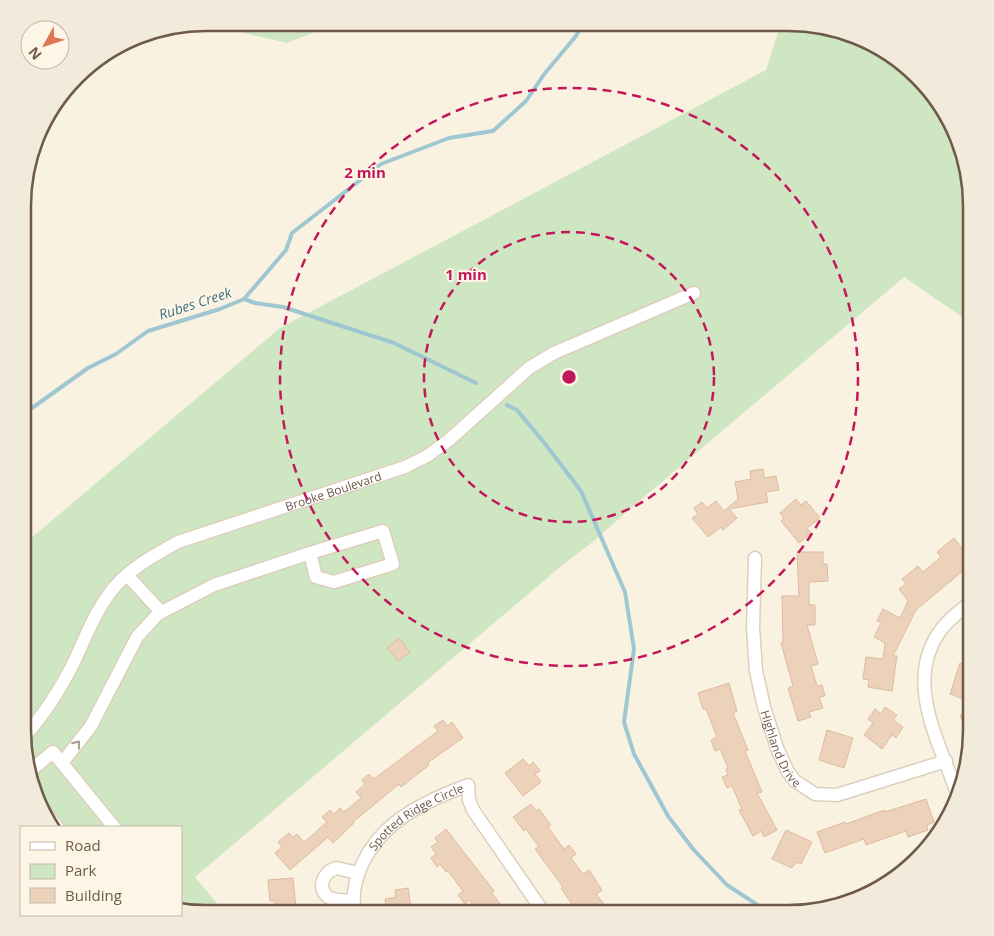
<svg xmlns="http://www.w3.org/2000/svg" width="994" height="936" viewBox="0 0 994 936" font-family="'Open Sans',sans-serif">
	<rect width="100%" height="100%" fill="#faf2e1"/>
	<path fill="#cee6c1" d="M202 23H337L287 43Z
		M781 23H800L869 42 926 85 957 135 971 194V323L904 277 631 508 595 540 560 567 195 877 225 913H206L181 908V827H53L36 800 23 742 24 544 280 328 766 70Z"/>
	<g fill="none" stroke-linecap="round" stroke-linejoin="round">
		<path stroke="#9fc7d2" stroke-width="4" d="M244 299 255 303 283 307 394 343 476 383
			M507 405 517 410 546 445 581 491 625 592 634 649 624 722 634 754 668 816 693 849 727 885 770 913
			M25 413 88 368 116 354 148 331 220 309 244 299 286 250 292 233 381 164 449 138 493 131 526 101 545 73 576 36 583 23"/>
	</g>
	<path fill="#edd2bb" stroke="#dfba9d" d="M763 469 764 478 776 476 779 490 766 492 768 502 729 509 737 518 723 530 721 527 708 537 692 518 698 514 694 508 702 502 707 508 716 501 724 511 738 499 735 482 751 479 750 471Z
		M796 499 801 505 806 501 820 518 807 528 811 533 799 543 781 521 784 518 780 513Z
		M954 538 971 560V564L916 610 893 656H897L892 691 868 687 869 680 863 679 866 657 883 659 885 643 874 637 881 623 877 621 883 609 900 618 908 601 899 589 906 584 902 579 918 566 923 572 941 557 937 552Z
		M797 552H823V564H827L828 581 809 582V605H815V625H807L818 664 811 666 817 686 822 685 825 696 819 697 823 708 809 712 811 717 798 721 788 688 793 686 781 643H783L782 596H799Z
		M399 638 410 652 398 661 387 648Z
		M971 653V702L950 694 960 663 963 664Z
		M729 683 737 711 733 713 748 750 745 751 762 792 757 793 777 830 764 837 761 831 753 836 739 810 742 809 732 786 727 788 722 777 728 775 726 769 728 768 720 749 715 751 711 740 717 737 706 709H703L698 693Z
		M885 707 897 715 893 720 903 727 896 738 892 735 882 749 864 735 873 723 868 719 875 709 881 714Z
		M971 711 972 730 969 740 960 715Z
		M443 720 447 726 452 722 463 738 427 763 429 765 401 787 399 784 353 822 354 823 333 843 328 837 290 870 275 853 282 847 278 842 289 833 293 837 297 834 304 842 309 838 327 822 322 817 330 810 334 814 340 808 344 812 361 798 356 792 365 784 362 780 369 774 374 779 438 731 434 726Z
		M827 730 853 738 844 768 819 760Z
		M523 759 529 766 533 762 540 771 535 774 541 782 523 796 505 773Z
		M926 799 934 822 927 825 928 830 908 837 906 831 866 845 864 839 825 853 817 832 845 822 846 824 884 810 885 812Z
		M531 804 536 811 539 809 551 825 548 827 564 849 569 845 576 854 571 858 583 874 589 870 602 890 596 894 611 913H578L561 888 563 887 535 849 539 847 526 829 524 831 513 817Z
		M446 829 494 891 492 893 507 913H479L469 900 465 904 458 895 463 891 448 871 446 872 440 864 437 867 431 858 436 854 431 847 438 842 435 838Z
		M786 830 812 842 801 864 796 862 792 868 772 859Z
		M293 878 296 908 276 909 275 901H270L268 880Z
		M408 888 412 913H387L385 899 396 897 395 890Z"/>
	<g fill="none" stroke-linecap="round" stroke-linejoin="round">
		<defs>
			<g id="minor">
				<path id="s1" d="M755 558 753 628 756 671 764 707 777 748 788 772 795 781 815 794 837 795 946 761"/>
				<path d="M127 575 161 612"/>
				<path id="s2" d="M23 738C44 715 60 690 74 662 87 634 98 603 121 580 138 564 158 553 178 542L405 467 427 456 449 440 529 368 554 353 694 293"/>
				<path d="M62 763 91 726 137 637 158 614 214 585 310 553 383 531 393 564 334 582 316 577 310 553"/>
				<path d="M30 771 53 752 114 827"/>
				<path d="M957 793C940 744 905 684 938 634 946 621 959 612 971 602"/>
				<path d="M40 806 57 827"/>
				<path d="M352 901C345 900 334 901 328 897 316 887 324 872 336 868L358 873"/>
				<path id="s3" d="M355 913C348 880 369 843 396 822 416 806 444 794 468 785L469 800 473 810 544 913"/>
			</g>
		</defs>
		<use href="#minor" stroke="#ddcfbe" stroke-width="15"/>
		<use href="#minor" stroke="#fff" stroke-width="12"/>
	</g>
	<defs><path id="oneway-chevron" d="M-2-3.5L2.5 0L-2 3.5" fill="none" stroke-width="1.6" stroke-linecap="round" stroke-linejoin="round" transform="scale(1.25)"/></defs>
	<use stroke="#a99c92" href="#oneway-chevron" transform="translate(77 744) rotate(-52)"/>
	<g fill="none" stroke="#c2185b" stroke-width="2.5" stroke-dasharray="9 6">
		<circle cx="569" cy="377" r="145"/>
		<circle cx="569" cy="377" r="289"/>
	</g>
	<g text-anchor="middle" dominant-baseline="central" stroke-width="4" stroke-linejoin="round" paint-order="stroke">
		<g font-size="12" fill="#6f5a4a" stroke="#fdf6e7">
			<text stroke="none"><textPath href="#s2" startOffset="419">Brooke Boulevard</textPath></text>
			<text stroke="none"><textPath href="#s1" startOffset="195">Highland Drive</textPath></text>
			<text stroke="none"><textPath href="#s3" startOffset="124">Spotted Ridge Circle</textPath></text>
		</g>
		<g font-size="14" font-style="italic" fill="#467481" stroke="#fdf6e7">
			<text transform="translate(195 303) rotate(-18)">Rubes Creek</text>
		</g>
	</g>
	<path d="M0 0H994V936H0ZM206 31H788A175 175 0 0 1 963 206V730A175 175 0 0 1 788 905H206A175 175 0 0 1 31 730V206A175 175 0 0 1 206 31Z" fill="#f2eada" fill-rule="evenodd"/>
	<path fill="none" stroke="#6f5a4a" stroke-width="2.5" d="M206 31H788A175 175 0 0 1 963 206V730A175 175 0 0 1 788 905H206A175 175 0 0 1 31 730V206A175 175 0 0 1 206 31Z"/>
	<circle cx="569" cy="377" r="8" fill="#c2185b" stroke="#fdf6e7" stroke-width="2.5"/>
	<g font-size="15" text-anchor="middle" font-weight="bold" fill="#c2185b" stroke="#fdf6e7" stroke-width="4" stroke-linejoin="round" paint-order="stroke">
		<text x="365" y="178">2 min</text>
		<text x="466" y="280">1 min</text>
	</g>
	<rect x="20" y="826" width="162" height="90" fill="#fdf6e7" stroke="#c4b8a8"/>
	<rect x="30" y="842" width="25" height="8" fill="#ffffff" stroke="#c4b8a8"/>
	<text x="65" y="851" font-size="15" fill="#6f5a4a">Road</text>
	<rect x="30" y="864" width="25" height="15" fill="#cee6c1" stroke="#c4b8a8"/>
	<text x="65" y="876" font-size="15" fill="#6f5a4a">Park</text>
	<rect x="30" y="888" width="25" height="15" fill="#edd2bb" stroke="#c4b8a8"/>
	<text x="65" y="901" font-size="15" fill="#6f5a4a">Building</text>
	<g transform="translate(45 45) rotate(230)"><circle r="24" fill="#fdf6e7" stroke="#c4b8a8"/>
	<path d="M0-4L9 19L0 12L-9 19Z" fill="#dc774f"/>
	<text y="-8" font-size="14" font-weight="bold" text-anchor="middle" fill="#6f5a4a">N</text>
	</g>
</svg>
